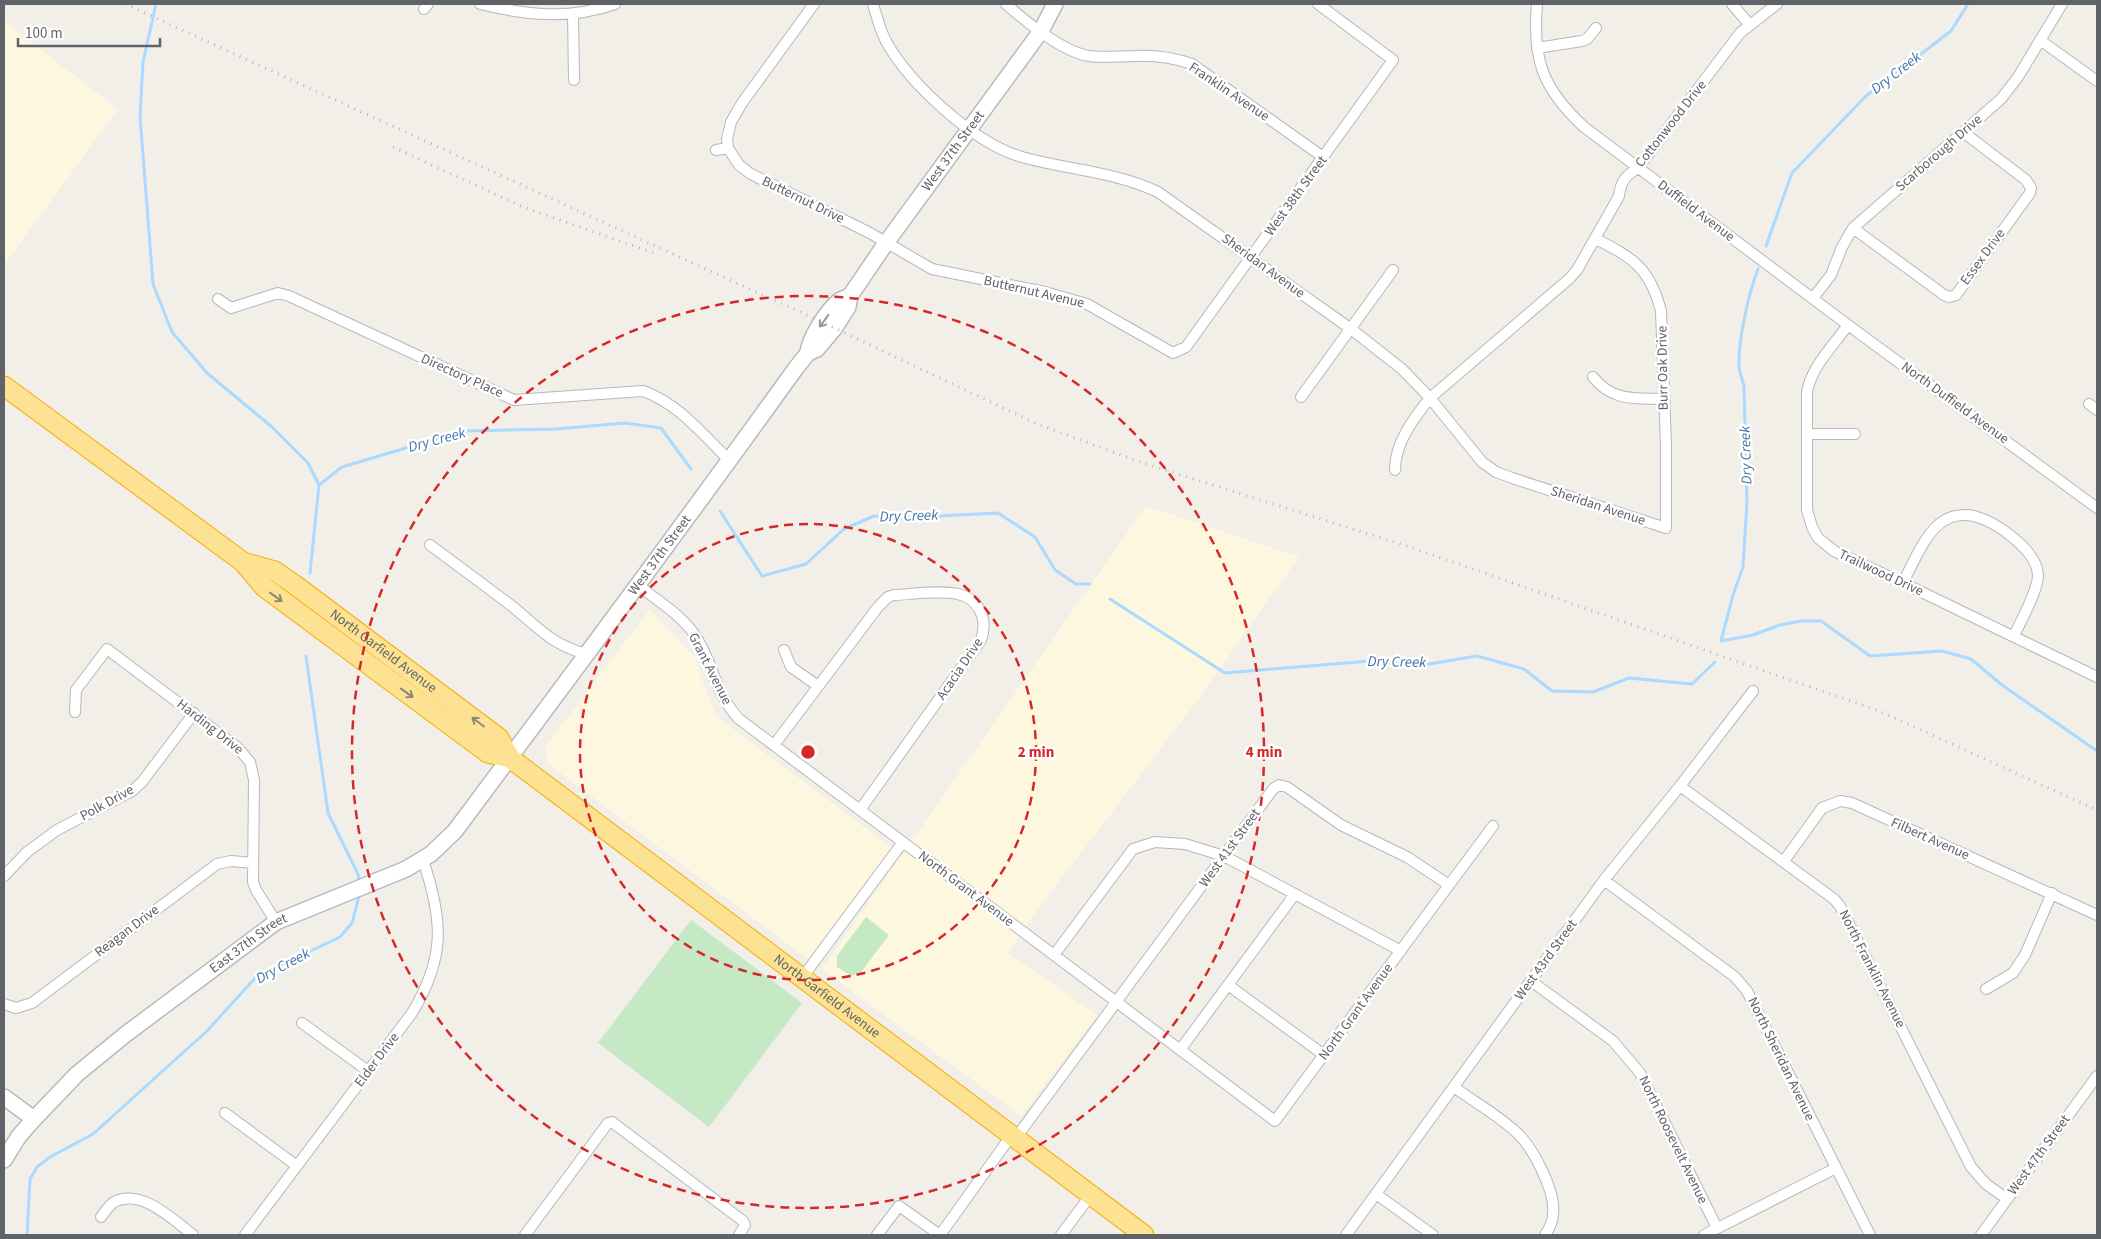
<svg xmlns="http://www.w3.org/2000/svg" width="2101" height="1239" viewBox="0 0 2101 1239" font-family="'Source Sans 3',sans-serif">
	<rect width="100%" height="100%" fill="#f1efe8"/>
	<path fill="#fef7e0" d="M4 21 118 109 4 265Z
		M1146 506 1299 557 1197 701 1028 922 1008 953 1097 1015 1021 1116 822 969Z
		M650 609 697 660 701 678 717 717 892 848 808 959 547 763 546 746Z"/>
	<path fill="#c5e8c5" d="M866 917 889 935 861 972 851 976 837 967V956Z
		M691 920 802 1003 709 1127 598 1043Z"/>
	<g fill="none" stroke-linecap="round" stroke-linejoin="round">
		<path stroke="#aadaff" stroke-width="3" d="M156 4 143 62 140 116 153 284 172 332 207 373 272 427 308 463 319 485
			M1766 246 1792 173 1866 96 1951 31 1968 4
			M1758 269C1748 295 1738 341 1739 368 1740 374 1743 381 1744 387L1747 502 1743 567 1733 595 1721 641 1753 635 1780 625 1801 621H1821L1870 656 1942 651 1971 659 2002 685 2097 751
			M720 511 762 576 806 564 844 529 874 516 898 518 998 513 1035 537 1055 570 1076 584H1090
			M310 573 319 485 342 467 463 431 556 429 625 423 661 428 691 469
			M1110 599 1225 673 1370 661 1423 665 1477 656 1524 669 1552 691 1593 692 1629 678 1692 684 1715 662
			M306 656 328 813 358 874 360 884
			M27 1235 30 1179 37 1167 50 1157 93 1134 207 1031 256 977 340 937 352 923 360 892"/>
		<defs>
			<path id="street" d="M480 4C526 15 570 20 615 4
				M814 4 742 103 731 122 727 139 728 148 739 165 751 174 870 233 932 269 1045 292 1087 304 1173 353 1186 347 1393 60 1318 4
				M873 4C877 17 880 31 887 43 911 85 975 144 1022 157 1068 170 1113 171 1158 192L1351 329 1402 369 1430 398 1482 462 1496 472 1512 478 1666 528V445L1661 311C1650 268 1633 258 1596 239
				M1006 4C1026 22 1063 52 1089 56 1105 58 1120 56 1136 56 1155 55 1174 58 1192 64L1323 157
				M1537 4C1532 60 1543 89 1584 127L1848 325 2097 508
				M1732 4 1749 24
				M424 9 428 4
				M573 14 574 80
				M2040 40 2097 81
				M1537 48 1582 41 1587 39 1596 28
				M716 150 728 148
				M1853 228 1944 295 1949 297 1956 295 2030 193 2031 188 2026 180 1963 132
				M1813 298 1831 275 1842 247 1853 228 2001 99 2018 77 2062 4
				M218 299 231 308 278 293 289 296 514 400 643 391C678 403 703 435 729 460
				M1848 325C1834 345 1811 367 1807 392V510L1812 527 1818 538 1834 551 1903 583 2097 677
				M1593 377C1613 402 1635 398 1664 399
				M1301 397 1393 270
				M2089 404 2097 410
				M1807 434H1855
				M1395 470C1395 443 1413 419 1430 398L1569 279 1577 270 1619 196C1621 181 1625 176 1638 168L1740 33 1777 4
				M430 545C458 566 486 586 513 607 540 629 551 644 586 654
				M1903 583C1912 565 1927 529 1945 520 1953 515 1965 514 1974 516 1997 522 2038 551 2038 576 2037 593 2021 620 2014 636
				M639 586C657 600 678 613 692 631 713 659 713 691 739 719L916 852 926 859C1042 946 1159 1034 1275 1121L1449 885 1407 857 1341 825 1287 787 1279 785 1273 789 1119 998 1106 1016 1015 1139
				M784 650 791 667 818 686
				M75 712 76 690 107 649 237 747 250 762 254 780 253 882 256 890 276 922
				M774 745 878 607 888 597 894 595C913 594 940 590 958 594 980 599 988 620 981 640L860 810
				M1680 786 1834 899 1840 906 1971 1167 1986 1184 2007 1199
				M1784 861 1822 808 1840 801 1852 803 2097 915
				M4 876 27 852 57 830 132 791 142 782 194 713
				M1604 880 1735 977 1747 991 1870 1235
				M1449 885 1493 826
				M1054 955 1133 849 1155 842 1185 844 1224 856 1401 951
				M802 978 903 842
				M1531 981 1613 1041 1640 1073 1717 1228
				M1228 985 1324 1055
				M1986 989 2013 973 2025 955 2052 893
				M4 1004 16 1008 32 1003 217 864 231 861 253 863
				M302 1023 368 1071
				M1180 1050 1295 894
				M1454 1087C1474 1102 1498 1115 1516 1132 1533 1147 1556 1192 1553 1214 1553 1222 1549 1229 1545 1235
				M225 1113 297 1166
				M1376 1194 1433 1235
				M101 1217C105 1212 109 1205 114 1202 142 1188 173 1220 193 1235
				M245 1235 412 1013C446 957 443 920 423 860
				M525 1235 608 1123 612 1122 743 1221 745 1225 739 1235
				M877 1235 899 1206 940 1235
				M940 1235 1011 1136
				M1061 1235 1090 1196
				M1346 1235 1604 880 1680 786 1753 691
				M1704 1235 1836 1168
				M1981 1235 2097 1076"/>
			<g id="secondary">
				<path d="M808 353C809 338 827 311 839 301 841 299 846 298 850 296"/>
				<path d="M4 1097 34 1119"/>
				<path id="s1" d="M4 1160 19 1136 34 1119 77 1074 126 1034 276 922 406 869 431 854 455 831C570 677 684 524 796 368L808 353 817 349 834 329 848 307 850 296 886 243 1041 31 1055 4"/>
			</g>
			<g id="highway">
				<path d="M4 386 243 562 264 587 488 753 510 758"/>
				<path id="s2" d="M243 562 275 571 295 585 499 738 510 758 1144 1235"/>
			</g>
		</defs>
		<use href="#street" stroke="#b5b8bc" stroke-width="12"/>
		<use href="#secondary" stroke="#b6babf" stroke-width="18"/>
		<use href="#highway" stroke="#f9ab00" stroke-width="21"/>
		<use href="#street" stroke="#fff" stroke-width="10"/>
		<use href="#secondary" stroke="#fff" stroke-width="15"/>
		<use href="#highway" stroke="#fde293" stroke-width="19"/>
		<path stroke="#b6b7b8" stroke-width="3" stroke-dasharray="1 6" stroke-linecap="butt" d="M125 4 822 322 1037 424 1143 463 1410 547 1879 711 2097 810
			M393 147 523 207 654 253"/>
	</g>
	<defs><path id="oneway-shaft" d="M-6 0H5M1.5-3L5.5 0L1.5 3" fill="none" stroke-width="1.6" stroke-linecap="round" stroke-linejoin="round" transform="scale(1.25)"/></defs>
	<use stroke="#979a9d" href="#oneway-shaft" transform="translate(824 321) rotate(126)"/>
	<g stroke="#8e8975">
		<use href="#oneway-shaft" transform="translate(276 597) rotate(36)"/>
		<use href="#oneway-shaft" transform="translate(407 693) rotate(36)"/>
		<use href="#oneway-shaft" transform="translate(478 722) rotate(-143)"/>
	</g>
	<g fill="none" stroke="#d62828" stroke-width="2.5" stroke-dasharray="9 6">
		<circle cx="808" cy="752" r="228"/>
		<circle cx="808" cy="752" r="456"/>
	</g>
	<g text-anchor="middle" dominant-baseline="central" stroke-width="5" stroke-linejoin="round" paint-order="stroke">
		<g font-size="14" fill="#5f6368" stroke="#fff">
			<text transform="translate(1229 92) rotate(34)">Franklin Avenue</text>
			<text transform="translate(1671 124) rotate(-52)">Cottonwood Drive</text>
			<text stroke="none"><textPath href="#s1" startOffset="1412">West 37th Street</textPath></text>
			<text transform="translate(1939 153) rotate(-41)">Scarborough Drive</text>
			<text transform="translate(1296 196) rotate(-54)">West 38th Street</text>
			<text transform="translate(803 200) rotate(26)">Butternut Drive</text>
			<text transform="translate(1696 211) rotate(37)">Duffield Avenue</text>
			<text transform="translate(1983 257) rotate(-54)">Essex Drive</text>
			<text transform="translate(1263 266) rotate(36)">Sheridan Avenue</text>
			<text transform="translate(1034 292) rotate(13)">Butternut Avenue</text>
			<text transform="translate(1663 368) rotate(-91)">Burr Oak Drive</text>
			<text transform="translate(462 376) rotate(24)">Directory Place</text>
			<text transform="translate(1955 403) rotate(36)">North Duffield Avenue</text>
			<text transform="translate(1598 506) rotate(18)">Sheridan Avenue</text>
			<text stroke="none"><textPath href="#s1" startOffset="910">West 37th Street</textPath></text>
			<text transform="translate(1881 573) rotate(25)">Trailwood Drive</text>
			<text stroke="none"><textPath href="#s2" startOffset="168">North Garfield Avenue</textPath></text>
			<text transform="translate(710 669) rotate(63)">Grant Avenue</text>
			<text transform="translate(960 669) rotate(-56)">Acacia Drive</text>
			<text transform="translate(210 727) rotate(38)">Harding Drive</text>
			<text transform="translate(107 803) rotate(-29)">Polk Drive</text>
			<text transform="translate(1930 839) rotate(24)">Filbert Avenue</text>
			<text transform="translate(1230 848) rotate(-54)">West 41st Street</text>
			<text transform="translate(966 889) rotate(37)">North Grant Avenue</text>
			<text transform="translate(127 931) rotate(-37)">Reagan Drive</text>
			<text stroke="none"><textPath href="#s1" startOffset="329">East 37th Street</textPath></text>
			<text transform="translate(1546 960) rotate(-54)">West 43rd Street</text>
			<text transform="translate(1872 969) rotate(63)">North Franklin Avenue</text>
			<text stroke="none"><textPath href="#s2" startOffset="732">North Garfield Avenue</textPath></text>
			<text transform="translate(1356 1012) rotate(-54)">North Grant Avenue</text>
			<text transform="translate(1781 1059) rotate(64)">North Sheridan Avenue</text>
			<text transform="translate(377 1060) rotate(-53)">Elder Drive</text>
			<text transform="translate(1673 1140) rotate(64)">North Roosevelt Avenue</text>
			<text transform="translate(2039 1155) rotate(-54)">West 47th Street</text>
		</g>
		<g font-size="15" font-style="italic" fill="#4174aa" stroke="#fff">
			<text transform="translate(1896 73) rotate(-38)">Dry Creek</text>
			<text transform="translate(437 440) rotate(-15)">Dry Creek</text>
			<text transform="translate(1746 455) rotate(-92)">Dry Creek</text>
			<text transform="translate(909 516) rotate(-2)">Dry Creek</text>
			<text transform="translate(1397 662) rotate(1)">Dry Creek</text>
			<text transform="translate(283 966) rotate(-28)">Dry Creek</text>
		</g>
	</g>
	<circle cx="808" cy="752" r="8" fill="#d62828" stroke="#fff" stroke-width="2.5"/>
	<g font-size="15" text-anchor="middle" font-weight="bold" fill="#d62828" stroke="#fff" stroke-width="5" stroke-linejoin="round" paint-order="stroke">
		<text x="1036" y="757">2 min</text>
		<text x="1264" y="757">4 min</text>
	</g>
	<rect width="2101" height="1239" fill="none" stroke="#5f6368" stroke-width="10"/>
	<path d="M18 38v8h142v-8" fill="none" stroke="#5f6368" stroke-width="2.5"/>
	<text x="25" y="38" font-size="15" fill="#5f6368" stroke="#ffffff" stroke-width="4" paint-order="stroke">100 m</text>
</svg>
